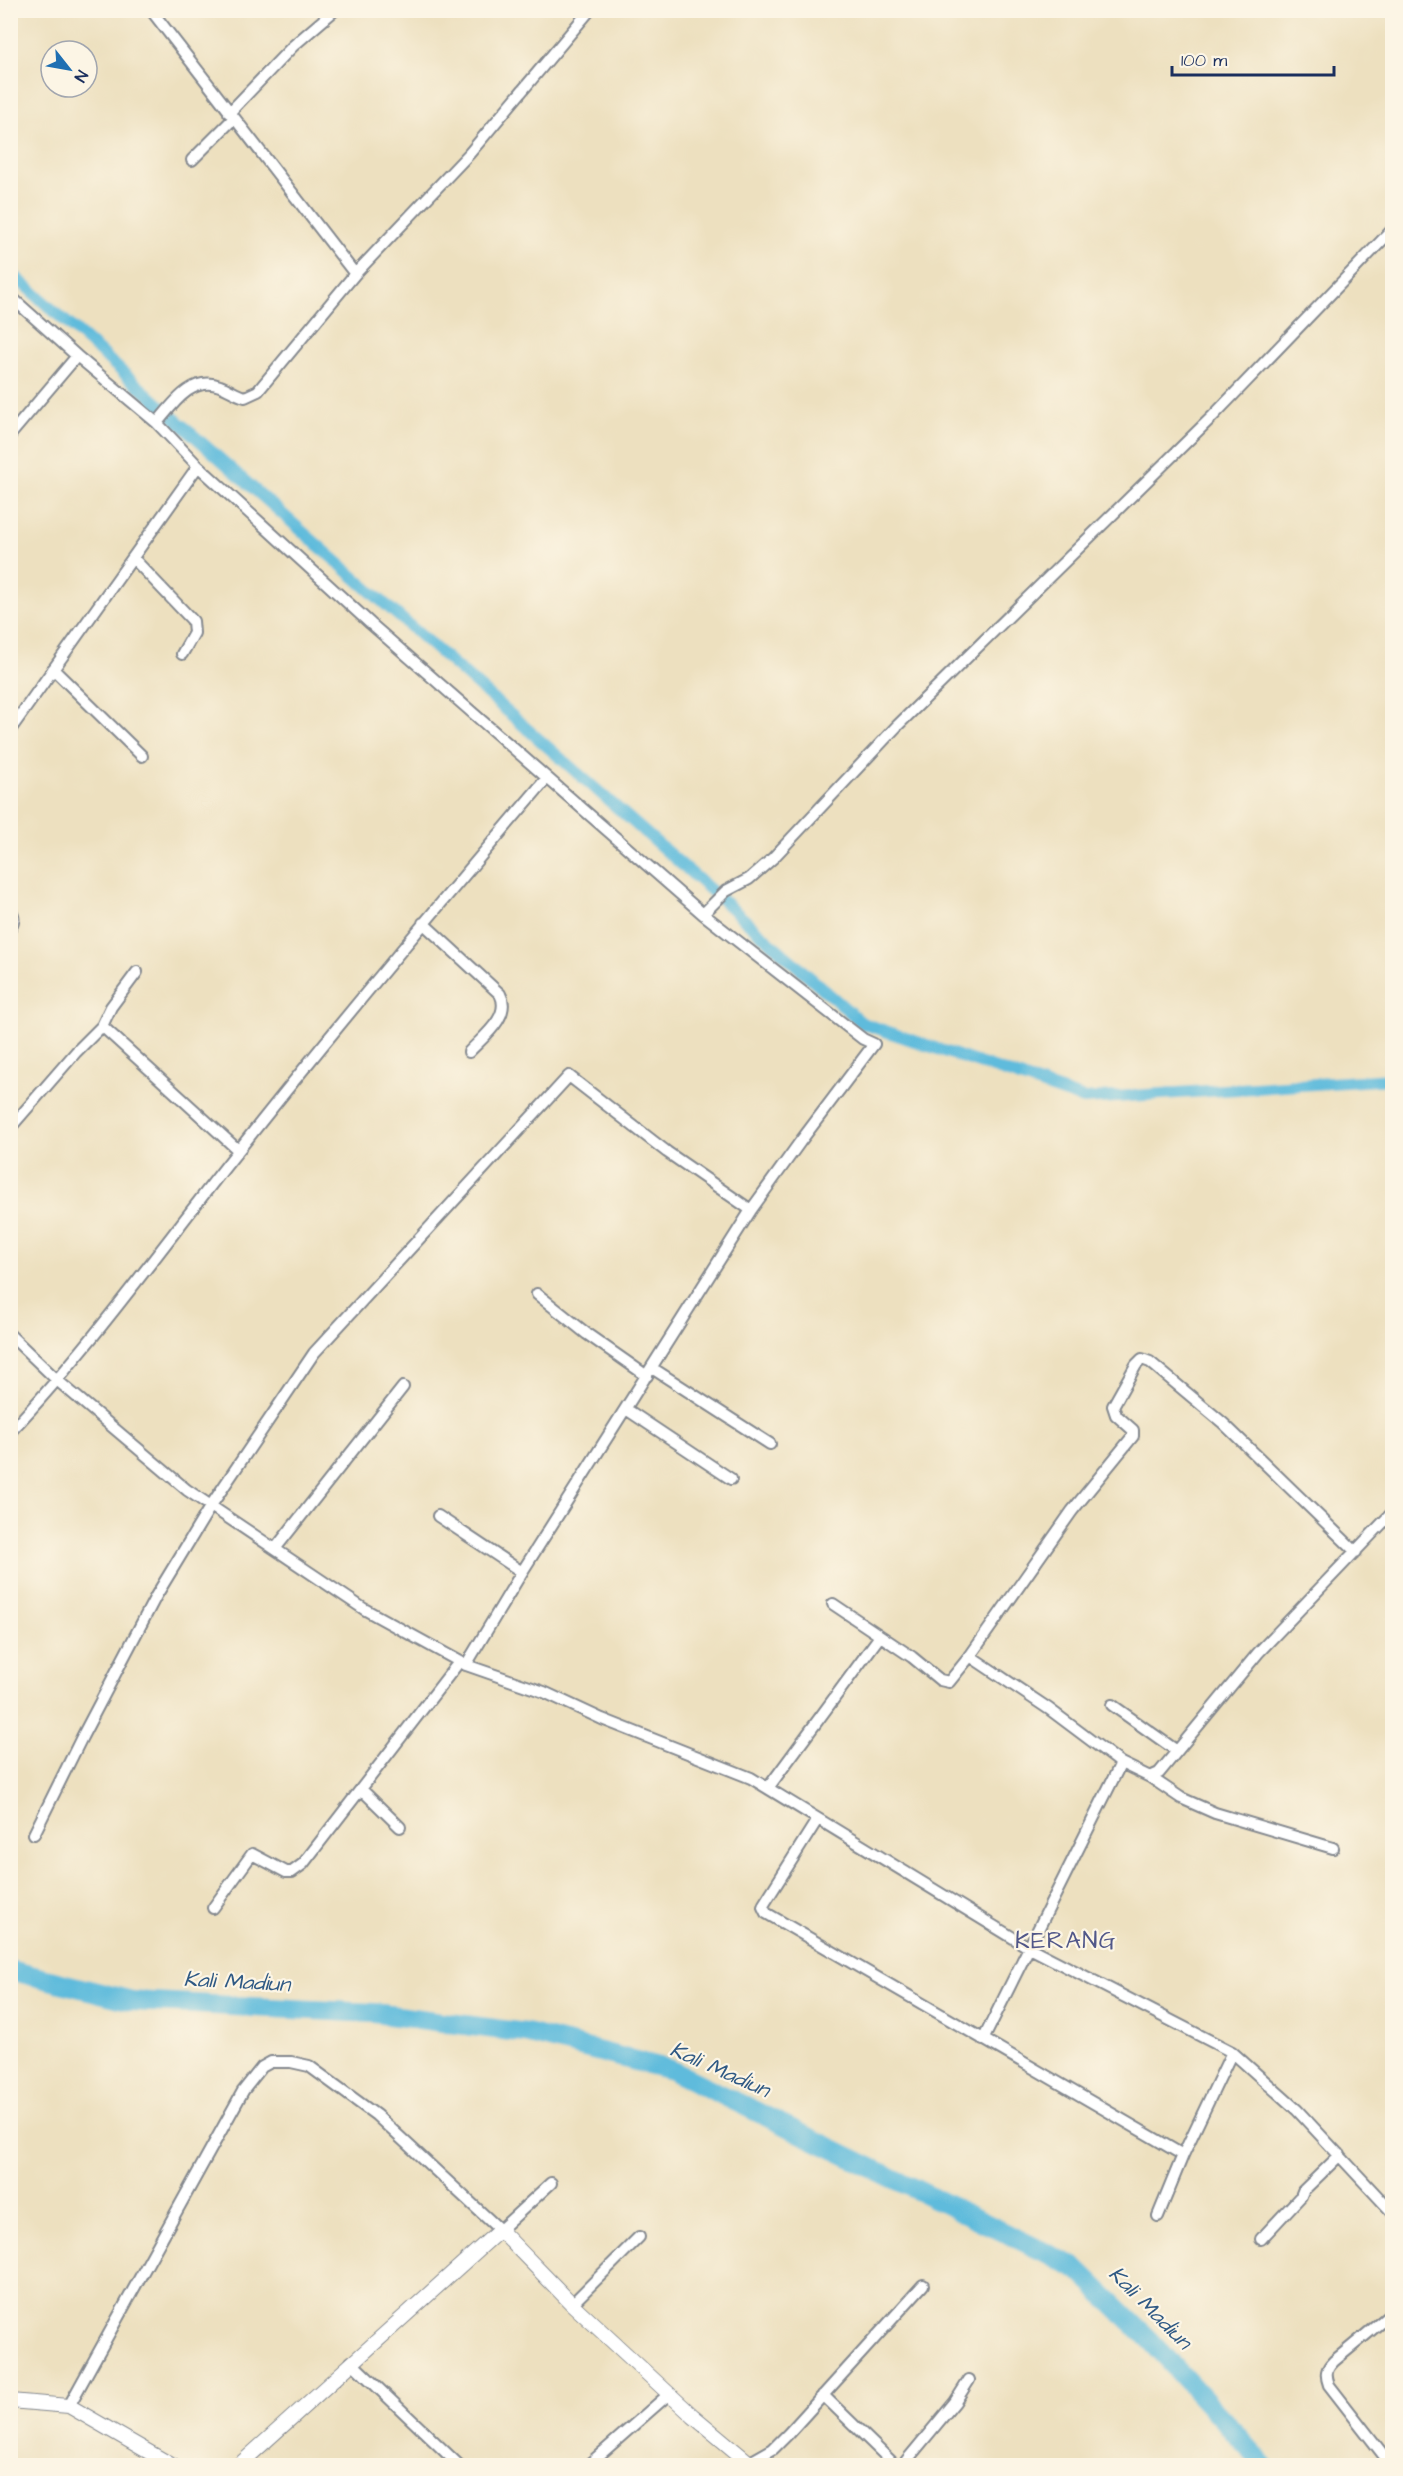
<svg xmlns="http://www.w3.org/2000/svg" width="1403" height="2476" viewBox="0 0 1403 2476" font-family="'Architects Daughter',sans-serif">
	<rect width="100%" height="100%" fill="#fcf5e5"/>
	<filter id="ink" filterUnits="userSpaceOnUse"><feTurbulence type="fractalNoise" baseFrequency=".0167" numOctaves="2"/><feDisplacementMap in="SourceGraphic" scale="12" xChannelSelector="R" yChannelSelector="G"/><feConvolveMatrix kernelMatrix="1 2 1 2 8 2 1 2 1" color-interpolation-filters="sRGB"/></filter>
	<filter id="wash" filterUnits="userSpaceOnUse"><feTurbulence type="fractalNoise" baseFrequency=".008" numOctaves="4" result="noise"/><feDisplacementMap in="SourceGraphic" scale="24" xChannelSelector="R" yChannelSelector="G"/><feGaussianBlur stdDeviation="1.35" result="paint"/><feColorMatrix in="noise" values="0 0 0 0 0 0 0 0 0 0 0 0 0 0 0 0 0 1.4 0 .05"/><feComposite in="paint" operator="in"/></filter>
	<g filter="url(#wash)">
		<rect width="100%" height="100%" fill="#ede0bf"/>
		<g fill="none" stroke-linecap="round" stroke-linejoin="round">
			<path stroke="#5ebbdc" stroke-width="12" d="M10 272 254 489 862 1023 1084 1099 1392 1079"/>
			<path stroke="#5ebbdc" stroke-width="20" d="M10 1970 132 2001 374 2013 526 2033 671 2070 1075 2267 1150 2340 1265 2466"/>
		</g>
	</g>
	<g filter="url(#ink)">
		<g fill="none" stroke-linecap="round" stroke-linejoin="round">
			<defs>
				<path id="minor" d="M151 10 355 274
					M229 113 293 46 335 10
					M192 160 233 119
					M10 296 77 356 157 423 198 466 371 624 703 914 863 1039 874 1044 800 1142 751 1210 522 1572 466 1665
					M157 423C173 404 192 375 220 386 229 389 236 395 245 397L258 391 355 274 469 154 590 10
					M10 435 77 356
					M133 558 193 621 194 633 182 654
					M53 669 142 756
					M10 730 198 466
					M10 910C16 917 13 922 10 929
					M703 914 726 891 749 879 773 858 897 726 1213 416 1392 230
					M423 923 500 994C512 1016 483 1037 469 1052
					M137 972 111 1007 102 1026 238 1150
					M10 1128 76 1052 102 1026
					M537 1294 587 1334 647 1376
					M10 1335 58 1381 187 1490 364 1609 466 1665 544 1692 602 1719 751 1778 1028 1947 1232 2052 1297 2110 1392 2212
					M652 1368 770 1444
					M626 1409 731 1479
					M10 1432C93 1344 163 1245 238 1151 338 1024 442 901 547 778
					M438 1516 522 1572
					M275 1549 403 1387
					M833 1604 912 1657 940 1680 949 1682 970 1656 1072 1511 1133 1436V1430L1116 1415 1113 1406 1136 1365 1142 1359 1150 1362 1223 1423 1356 1552
					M970 1656 1049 1709 1121 1763
					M1112 1705 1177 1751
					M1150 1777 1181 1798 1215 1813 1333 1848
					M768 1788 880 1636
					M361 1789 400 1827
					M817 1820 764 1904 763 1907 766 1913 1183 2155 1232 2052
					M34 1834 82 1737 156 1596 210 1507 314 1353 569 1076 667 1152 751 1210
					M213 1908 252 1854 286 1872H292L303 1864 459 1662
					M983 2040 1121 1763 1150 1777 1159 1773 1258 1653 1392 1513
					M1158 2216 1183 2155
					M1261 2239 1301 2196 1303 2191 1340 2155
					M572 2304 639 2237
					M351 2362 460 2466
					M823 2395 896 2466
					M69 2406 243 2091 262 2067 271 2062H291L309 2066 376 2115 500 2230 551 2183
					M750 2462 773 2449 788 2434 923 2285
					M587 2466 669 2394
					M902 2466 955 2402 969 2380
					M1392 2466 1329 2385C1325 2374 1326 2369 1334 2361L1392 2313"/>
				<path id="tertiary" d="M10 2401 69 2406 173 2466
					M238 2466 500 2230 572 2304 693 2416 753 2466"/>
			</defs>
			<use href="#minor" stroke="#84888e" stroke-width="14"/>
			<use href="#tertiary" stroke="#84888e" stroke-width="16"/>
			<use href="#minor" stroke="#fff" stroke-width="10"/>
			<use href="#tertiary" stroke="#fff" stroke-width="14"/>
		</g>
	</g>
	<g text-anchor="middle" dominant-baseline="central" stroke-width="4.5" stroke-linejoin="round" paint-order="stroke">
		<g font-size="22" font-style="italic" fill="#2f5984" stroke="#fcf5e5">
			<text transform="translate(237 1982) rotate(3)">Kali Madiun</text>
			<text transform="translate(720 2070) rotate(24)">Kali Madiun</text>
			<text transform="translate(1150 2308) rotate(45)">Kali Madiun</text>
		</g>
		<g font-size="24" letter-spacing="1.5" fill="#515789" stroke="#fcf5e5">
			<text x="1066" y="1941">KERANG</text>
		</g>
	</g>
	<rect width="1403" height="2476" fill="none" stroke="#fcf5e5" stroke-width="36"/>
	<g transform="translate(69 69) rotate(121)"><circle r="28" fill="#fcf5e5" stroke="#a2a6af" stroke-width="1.5"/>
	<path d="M0-4.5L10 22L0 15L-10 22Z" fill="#1f6fb2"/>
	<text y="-9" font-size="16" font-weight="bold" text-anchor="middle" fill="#1b2f5e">N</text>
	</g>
	<path d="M1172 66v9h162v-9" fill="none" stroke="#1b2f5e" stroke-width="3"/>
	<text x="1181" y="66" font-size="18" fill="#1b2f5e" stroke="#fcf5e5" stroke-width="4.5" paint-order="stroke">100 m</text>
</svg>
